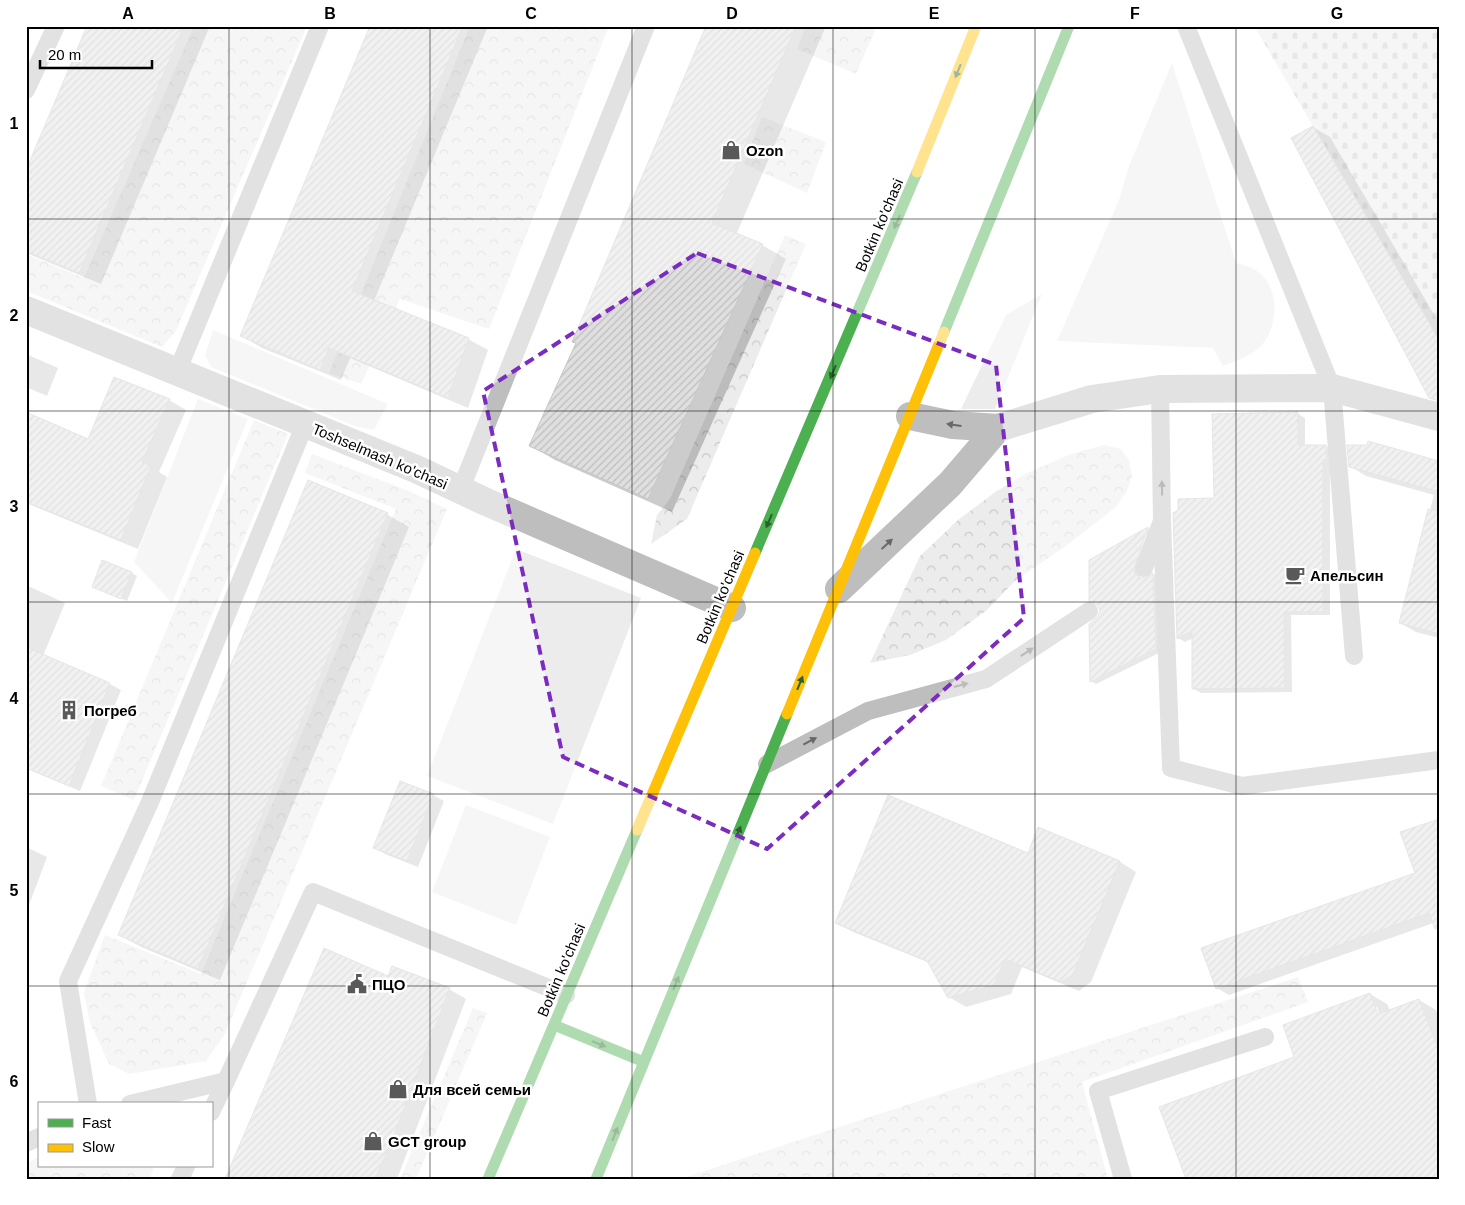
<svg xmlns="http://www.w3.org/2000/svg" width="1465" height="1205" viewBox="0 0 1465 1205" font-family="Helvetica,sans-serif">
	<defs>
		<pattern id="forest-crowns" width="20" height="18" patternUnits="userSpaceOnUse" patternTransform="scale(1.25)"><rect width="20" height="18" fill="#ececec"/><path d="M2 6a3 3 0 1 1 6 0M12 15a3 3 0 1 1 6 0" fill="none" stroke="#c9c9c9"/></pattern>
		<pattern id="cemetery-stones" width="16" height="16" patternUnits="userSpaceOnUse" patternTransform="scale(1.25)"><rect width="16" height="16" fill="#ececec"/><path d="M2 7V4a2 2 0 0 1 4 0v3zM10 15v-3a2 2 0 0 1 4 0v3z" fill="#c9c9c9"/></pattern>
		<pattern id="building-hatch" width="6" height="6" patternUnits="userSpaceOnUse" patternTransform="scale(1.25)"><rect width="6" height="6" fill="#dfdfdf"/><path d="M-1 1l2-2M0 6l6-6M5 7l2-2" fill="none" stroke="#bebebe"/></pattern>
	</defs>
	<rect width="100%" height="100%" fill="#fff"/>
	<path fill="#ececec" d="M1172 63 1236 263C1245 265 1254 268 1261 274 1280 292 1278 328 1261 346 1250 356 1237 361 1223 366L1213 348 1057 341 1119 200 1129 166Z
		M1042 294 995 409H961L1006 315Z
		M213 330 388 404 374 430 355 426 211 367 205 355Z
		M198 399 248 419 172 603 134 562Z
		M516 549 641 598 553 824 427 776Z
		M466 805 550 837 516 925 432 892Z"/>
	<path fill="url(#forest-crowns)" d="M194 26H307L176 331 162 347 26 291V254L84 278Z
		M470 26H609L489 329 400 299 361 384 329 373Z
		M806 26H877L856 74 797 49Z
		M762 117 826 142 807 193 744 164Z
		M785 235 806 244 687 519 651 544 657 515 670 499Z
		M254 420 288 434 134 800 101 786Z
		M1104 445 1121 449 1129 460 1132 476 1127 491 1116 507 1066 546 1015 581 986 611 946 640 910 655 870 663 920 556 958 520 994 493 1025 474 1071 454Z
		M312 454 409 491 447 509 225 1034 206 1061 129 1074 109 1064 90 1023 84 992 105 935 201 974 396 509 305 473Z
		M1298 977 1308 1002 1082 1082 1108 1179H680Z
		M473 1008 487 1013 416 1179H400Z
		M39 1157V1166H155L149 1179H26V1163Z"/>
	<path fill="url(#cemetery-stones)" d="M1254 26H1439V340Z"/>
	<path fill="#0003" fill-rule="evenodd" d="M89 26H210L101 284 26 253V174Z
		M371 26H488L374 301 468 339 488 350 468 408 350 358 341 380 262 348 242 336Z
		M708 26H826L736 235 762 245 786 259 672 512 555 460 531 446 577 343Z
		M1313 127 1330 137 1439 323V385Z
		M26 354 58 368 47 396 26 387Z
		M169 400 186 410 159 472 167 477 138 549 26 503V414L89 441Z
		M1298 414 1305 418V447L1326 446 1333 451 1330 463V615H1291L1292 692 1201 693 1194 689 1193 638 1185 642 1178 638 1215 500Z
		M1439 462V638L1416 632 1400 623 1434 495 1366 476 1350 466Z
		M308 482 388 515 409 527 220 980 141 947 119 935Z
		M1148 528 1153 531 1138 573 1141 579 1147 580 1153 574 1158 577 1161 652 1096 684 1091 681 1101 611 1091 560ZM1144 534H1147L1133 575H1130Z
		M132 573 137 576 127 601 99 589Z
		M26 585 65 603 43 656 110 684 121 690 80 791 26 768Z
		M433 795 444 801 418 867 385 854 374 847Z
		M1039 829 1120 862 1136 872 1091 982 1079 991 1022 967 1011 994 966 1007 949 997 930 963 853 932 836 923 1029 854Z
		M26 847 47 857 26 913Z
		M1416 873 1439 921 1229 995 1217 988Z
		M389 978 449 989 466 999 397 1179H226Z
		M1370 994 1387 1004 1390 1011 1419 1000 1436 1010 1439 1017V1179L1296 1058ZM1374 1007H1377L1381 1019 1379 1020Z"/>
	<path fill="url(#building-hatch)" stroke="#c7c7c7" d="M87 26H184L79 273 26 251V170Z
		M370 26H463L352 291 469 338 448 398 329 348 320 370 240 336Z
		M706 26H796L712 223 763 244 648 499 529 446 576 343 572 342Z
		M1313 126 1439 340V401L1429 398 1291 138Z
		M114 377 170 399 142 462 151 466 121 540 26 502V412L88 439Z
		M1298 412V445H1326L1327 461 1323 460V612H1284L1285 688 1192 689V631L1177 639 1173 513 1178 510V499L1214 498 1212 414Z
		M1368 441 1439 461V492L1349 467 1347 445H1367Z
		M308 480 388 513 198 969 118 935Z
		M1428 509 1439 511V634L1399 623Z
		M1148 527 1134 569 1135 574 1141 578H1146L1153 573 1156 649 1090 682 1089 624 1098 616 1100 611 1098 605 1089 601V560Z
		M102 560 132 572 121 599 92 587Z
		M26 647 110 683 69 786 26 768Z
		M400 781 434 794 407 861 373 848Z
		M888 795 1028 853 1038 827 1120 861 1074 972 1071 976 1061 982 1005 959 994 985 948 998 927 961 835 923Z
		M1439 819V928L1435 929 1429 913 1216 989 1201 948 1415 873 1400 832Z
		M324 948 388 976 392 966 450 988 391 1143 375 1179H225Z
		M1370 993 1378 1014 1419 999 1439 1051V1179H1186L1159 1107 1294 1057 1283 1025Z"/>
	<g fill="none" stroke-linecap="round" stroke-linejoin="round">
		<path stroke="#bebebe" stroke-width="18" d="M1186 26 1332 388 1354 656
			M26 90 56 26
			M177 372 320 26
			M460 491 646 26
			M1162 521 1171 768 1242 786 1439 760
			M1144 568 1162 521 1160 389
			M767 764 868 711 986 679 1089 611
			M88 1104 68 981 150 802 305 424
			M130 1104 226 1081 313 892 566 995
			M211 1112 226 1081
			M26 1143 39 1137
			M180 1179 186 1166
			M1123 1179 1098 1091 1265 1037"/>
		<path stroke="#bebebe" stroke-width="28" d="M26 310 416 469 484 501 732 608
			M910 416 953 425 998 428 1092 399 1160 389 1332 388 1439 417
			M839 589 950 484 998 428"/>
		<path stroke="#4caf50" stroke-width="11" d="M944 332 1069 26
			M755 553 917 172
			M554 1025 644 1062
			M488 1179 637 830
			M596 1179 787 714"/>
		<path stroke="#ffc107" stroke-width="11" d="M917 172 976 26
			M787 714 944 332
			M637 830 755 553"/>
	</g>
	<defs><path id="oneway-solid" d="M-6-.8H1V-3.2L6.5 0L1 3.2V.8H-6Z" transform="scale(1.25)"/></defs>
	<g fill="#2a602c">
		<use href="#oneway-solid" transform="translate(958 71) rotate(112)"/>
		<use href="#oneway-solid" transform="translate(897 222) rotate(113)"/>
		<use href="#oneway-solid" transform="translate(833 372) rotate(113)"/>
		<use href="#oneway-solid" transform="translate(769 521) rotate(113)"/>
		<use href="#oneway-solid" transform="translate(800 683) rotate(-68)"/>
		<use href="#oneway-solid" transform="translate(738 833) rotate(-68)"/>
		<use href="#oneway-solid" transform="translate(676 983) rotate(-68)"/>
		<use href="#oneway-solid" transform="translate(599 1044) rotate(22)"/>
		<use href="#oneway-solid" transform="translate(615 1134) rotate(-68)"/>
	</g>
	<g fill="#686868">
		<use href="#oneway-solid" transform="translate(954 425) rotate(-172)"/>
		<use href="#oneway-solid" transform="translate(1162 488) rotate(-91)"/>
		<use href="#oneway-solid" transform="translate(887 544) rotate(-43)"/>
		<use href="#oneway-solid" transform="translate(1027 652) rotate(-33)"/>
		<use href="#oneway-solid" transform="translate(961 685) rotate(-15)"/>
		<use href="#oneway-solid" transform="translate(810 741) rotate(-28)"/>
	</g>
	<path d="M0 0H1465V1205H0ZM697 253 996 365 1024 618 767 849 563 757 483 391Z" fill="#fff" fill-opacity=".55" fill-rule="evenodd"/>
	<path fill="none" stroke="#7b2cbf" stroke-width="4" stroke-dasharray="10 6" stroke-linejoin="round" d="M697 253 996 365 1024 618 767 849 563 757 483 391Z"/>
	<path fill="none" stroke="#000" stroke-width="1" stroke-opacity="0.55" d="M229 26V1179M430 26V1179M632 26V1179M833 26V1179M1035 26V1179M1236 26V1179M26 219H1439M26 411H1439M26 602H1439M26 794H1439M26 986H1439"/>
	<defs>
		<symbol id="shop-bare" viewBox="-9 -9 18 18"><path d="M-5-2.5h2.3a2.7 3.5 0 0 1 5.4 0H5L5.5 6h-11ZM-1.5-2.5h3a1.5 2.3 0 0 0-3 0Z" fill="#595959" stroke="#fff" stroke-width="2.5" paint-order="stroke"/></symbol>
		<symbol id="cafe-bare" viewBox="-9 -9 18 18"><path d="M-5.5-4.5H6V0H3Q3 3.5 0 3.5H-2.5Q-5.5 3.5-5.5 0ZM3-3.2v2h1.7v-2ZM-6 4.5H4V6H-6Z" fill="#595959" stroke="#fff" stroke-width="2.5" paint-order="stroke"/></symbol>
		<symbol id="building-bare" viewBox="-9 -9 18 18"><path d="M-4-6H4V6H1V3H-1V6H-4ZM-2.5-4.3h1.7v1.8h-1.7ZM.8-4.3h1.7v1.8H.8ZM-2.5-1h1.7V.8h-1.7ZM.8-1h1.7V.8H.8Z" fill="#595959" stroke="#fff" stroke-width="2.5" paint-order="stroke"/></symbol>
		<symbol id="civic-bare" viewBox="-9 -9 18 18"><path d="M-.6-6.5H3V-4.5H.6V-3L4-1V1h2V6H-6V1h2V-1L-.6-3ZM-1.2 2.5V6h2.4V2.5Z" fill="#595959" stroke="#fff" stroke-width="2.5" paint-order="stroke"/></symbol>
	</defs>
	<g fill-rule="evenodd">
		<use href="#shop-bare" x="717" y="136" width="28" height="28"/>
		<use href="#cafe-bare" x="1281" y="561" width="28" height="28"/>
		<use href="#building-bare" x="55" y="696" width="28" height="28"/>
		<use href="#civic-bare" x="343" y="970" width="28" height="28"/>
		<use href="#shop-bare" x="384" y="1075" width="28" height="28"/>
		<use href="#shop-bare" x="359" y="1127" width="28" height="28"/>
	</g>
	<g text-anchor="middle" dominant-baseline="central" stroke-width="5" stroke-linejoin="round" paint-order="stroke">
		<g font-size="15" font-weight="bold" fill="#000" stroke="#fff" text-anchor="start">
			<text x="746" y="150">Ozon</text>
			<text x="1310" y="575">Апельсин</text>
			<text x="84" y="710">Погреб</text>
			<text x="372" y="984">ПЦО</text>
			<text x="413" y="1089">Для всей семьи</text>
			<text x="388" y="1141">GCT group</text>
		</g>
		<g font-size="15" fill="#000" stroke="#fff">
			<text transform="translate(879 225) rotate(-67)">Botkin ko'chasi</text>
			<text transform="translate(380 456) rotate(23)">Toshselmash ko'chasi</text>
			<text transform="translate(720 597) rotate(-67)">Botkin ko'chasi</text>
			<text transform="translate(561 970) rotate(-67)">Botkin ko'chasi</text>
		</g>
	</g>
	<rect width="1465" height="1205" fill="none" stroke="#ffffff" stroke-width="55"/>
	<rect x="38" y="1102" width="175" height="65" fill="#ffffff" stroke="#999999"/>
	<rect x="48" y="1119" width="25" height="8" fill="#4caf50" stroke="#999999"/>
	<text x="82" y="1128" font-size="15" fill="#000000">Fast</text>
	<rect x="48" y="1144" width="25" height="8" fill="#ffc107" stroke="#999999"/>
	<text x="82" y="1152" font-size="15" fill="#000000">Slow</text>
	<path d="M40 60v8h112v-8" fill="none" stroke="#000000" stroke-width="2.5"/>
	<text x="48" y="60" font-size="15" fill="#000000" stroke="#ffffff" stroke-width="4" paint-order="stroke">20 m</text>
	<rect x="28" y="28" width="1410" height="1150" fill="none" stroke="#000" stroke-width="2"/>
	<g font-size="16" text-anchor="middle" font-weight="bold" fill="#000">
		<text x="128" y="19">A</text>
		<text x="330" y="19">B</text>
		<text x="531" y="19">C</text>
		<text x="732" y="19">D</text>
		<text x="934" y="19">E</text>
		<text x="1135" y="19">F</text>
		<text x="1337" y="19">G</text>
		<text x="14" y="129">1</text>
		<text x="14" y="321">2</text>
		<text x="14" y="512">3</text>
		<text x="14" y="704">4</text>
		<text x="14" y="896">5</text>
		<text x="14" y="1087">6</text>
	</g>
</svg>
